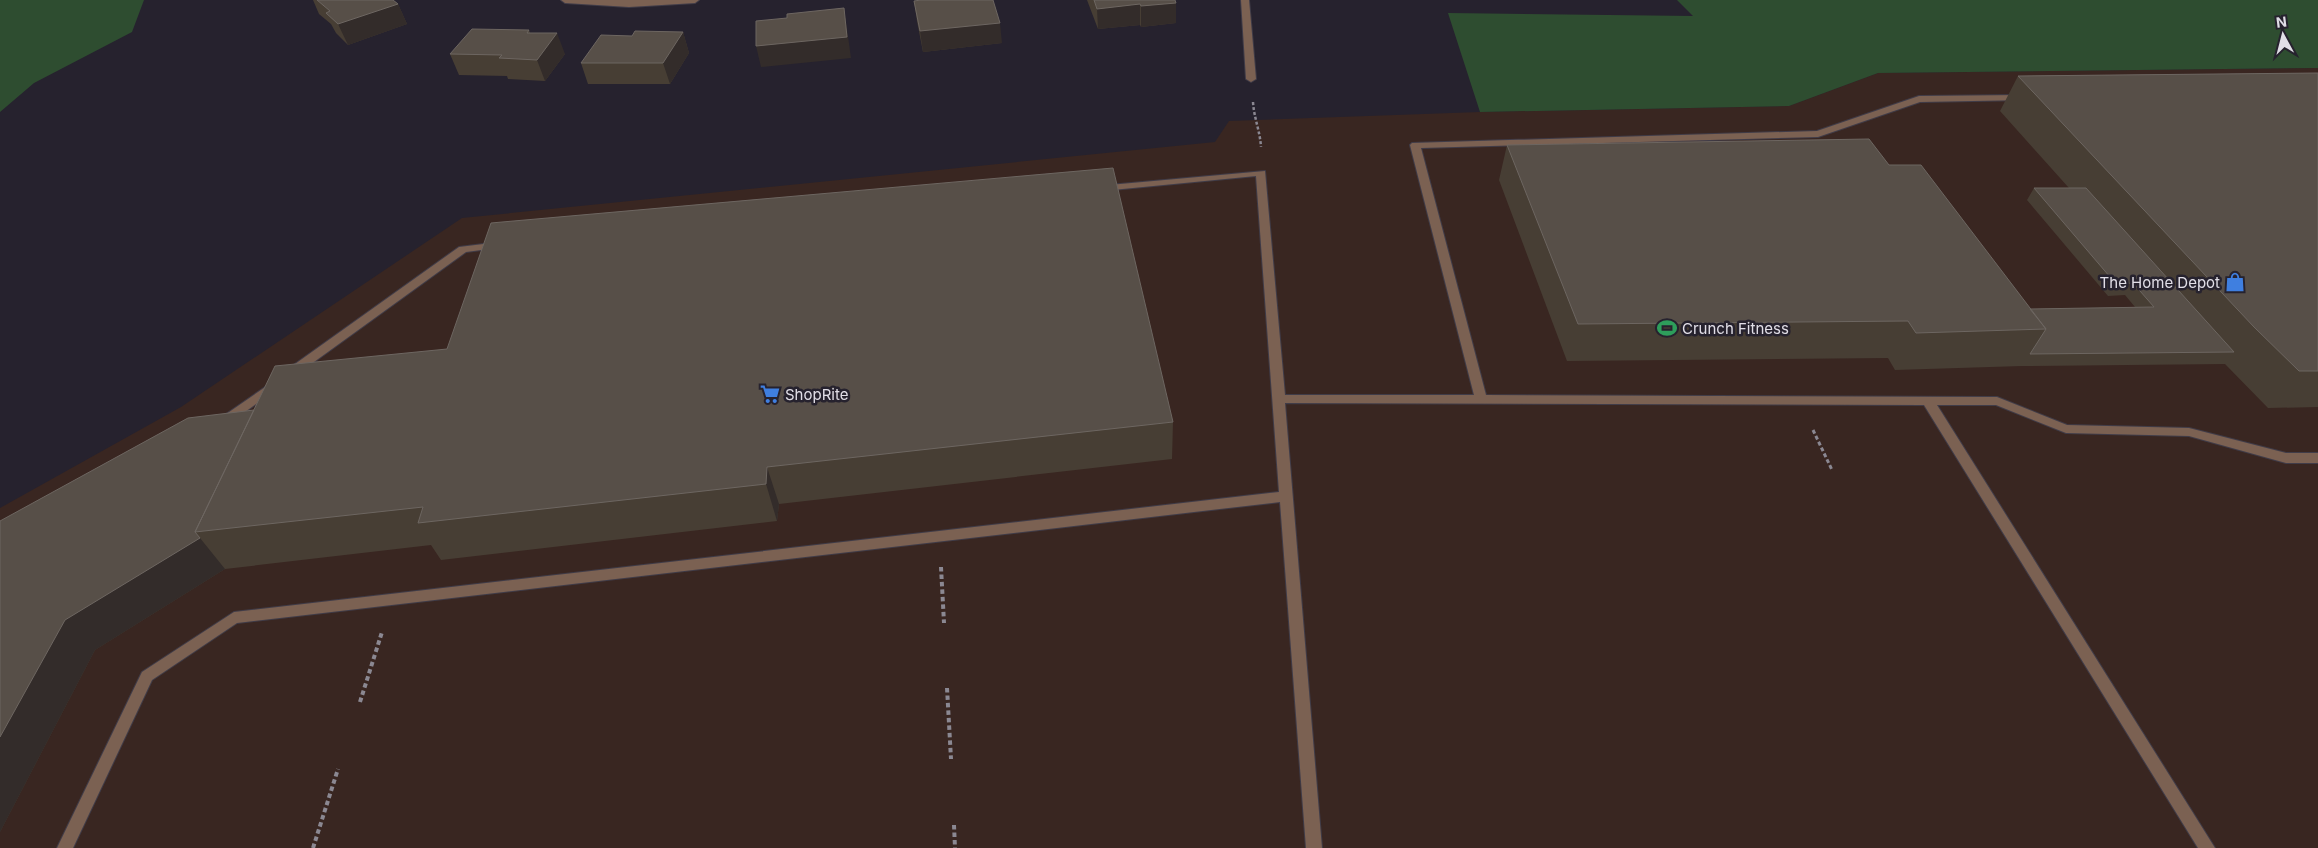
<svg xmlns="http://www.w3.org/2000/svg" width="2318" height="848" viewBox="0 0 2318 848" font-family="Inter,sans-serif">
	<rect width="100%" height="100%" fill="#26222e"/>
	<path fill="#392621" d="M2318 68V848H0V508L181 407 462 218 1215 142 1229 121 1480 112 1789 106 1878 73Z"/>
	<path fill="#2e4d30" d="M0 0H144L132 32 34 83 0 112Z
		M1677 0H2318V68L1878 73 1789 106 1480 112 1448 13 1693 16Z"/>
	<g fill="none" stroke-linecap="round" stroke-linejoin="round">
		<defs>
			<path id="service" d="M2023 95 2028 98 2026 100 1920 102 1818 137 1421 148 1486 395 1997 397 2067 425 2189 428 2286 453H2318V463H2286L2189 436 2066 433 1996 405H1937L2215 848H2198L1924 405 1285 403 1322 848H1306L1280 502 237 623 152 680 73 848H57L142 672 234 612 1279 492 1256 176 1102 191 1097 188 1098 186 1265 171 1285 395H1474L1410 145 1412 143 1817 131 1919 96Z
				M500 242 505 245 504 247 466 252 296 375H288L286 372 288 369 459 247Z
				M274 381 278 382 280 385 278 388 227 425H219L217 422 219 419Z"/>
			<path id="minor" d="M561 0H699L695 3 629 7 565 3Z
				M1241 0H1249L1256 79 1251 82 1246 79Z"/>
		</defs>
		<use href="#service" stroke="#403c48" stroke-width="2"/>
		<use href="#minor" stroke="#403c48" stroke-width="2"/>
		<path stroke="#8b8892" stroke-width="2.5" stroke-dasharray="3 2" stroke-linecap="butt" d="M1253 102C1254 118 1260 131 1261 147"/>
		<path stroke="#8b8892" stroke-width="3" stroke-dasharray="4 2.5" stroke-linecap="butt" d="M1813 430 1832 470"/>
		<path stroke="#8b8892" stroke-width="4" stroke-dasharray="4.5 3" stroke-linecap="butt" d="M941 567 944 623
			M947 688 951 759
			M360 702 382 632
			M954 825 955 848
			M313 848 338 769"/>
		<use href="#service" fill="#7b6152" fill-rule="evenodd"/>
		<use href="#minor" fill="#7b6152" fill-rule="evenodd"/>
	</g>
	<path fill="#473e34" d="M313 0H393L398 4 407 24 348 45 336 33 331 24 319 14Z
		M1087 0H1175L1176 23 1141 27 1140 25 1098 29Z
		M914 1 1002 43 923 52 917 21Z
		M529 30 530 33 565 54 545 81 508 79 507 76 459 75 450 54Z
		M683 32 689 53 670 84H588L581 63 632 36Z
		M2318 73V407L2268 408 2225 364 2022 366 1895 370 1888 358 1567 361 1499 180 1507 145 1889 165 2030 309 2135 307 2125 295 2108 296 2027 200 2034 188H2069L2000 111 2018 76Z
		M1173 422 1172 459 779 504 777 521 441 560 431 545 225 569 95 650 0 832V521Z"/>
	<path fill="#332c2a" d="M1176 3V23L1141 27V6Z
		M398 4 407 24 348 45 338 24Z
		M1140 4V25L1098 29 1097 9Z
		M844 8 847 29 851 58 761 67 756 46Z
		M1000 23 1002 43 923 52 920 31Z
		M683 32 689 53 670 84 663 63Z
		M557 33 565 54 545 81 537 60Z
		M767 467 779 504 777 521 766 484Z
		M200 538 225 569 95 650 0 832V737L65 620Z"/>
	<path fill="#574f48" stroke="#6d6661" d="M317 0H393L398 4 338 24 326 13 330 11Z
		M921 0H993L1000 23 920 31 914 1Z
		M1094 0H1175L1176 3 1141 6 1140 4 1097 9Z
		M844 8 847 37 756 46V21L787 18V14Z
		M472 29 529 30 527 33H557L537 60 499 58 502 55 450 54Z
		M635 31 683 32 663 63H581L601 35 632 36Z
		M2318 73V371H2299L2254 327 2018 76Z
		M1869 139 1889 165H1921L2046 329 1916 333 1908 321 1578 324 1507 145Z
		M1113 168 1173 422 767 467 766 484 418 523 423 507 195 532 275 366 447 349 491 223Z
		M2034 188H2086L2234 352 2030 354 2046 329 2030 309 2154 307 2133 283 2116 284Z
		M254 410 195 532 200 538 65 620 0 737V521L188 418Z"/>
	<defs>
		<symbol id="shop-bare" viewBox="-9 -9 18 18"><path d="M-5-2.5h2.3a2.7 3.5 0 0 1 5.4 0H5L5.5 6h-11ZM-1.5-2.5h3a1.5 2.3 0 0 0-3 0Z" fill="#3f7fe0" stroke="#26222e" stroke-width="2.5" paint-order="stroke"/></symbol>
		<symbol id="stadium-bare" viewBox="-9 -9 18 18"><path d="M0-5a6.5 5 0 1 0 0 10a6.5 5 0 1 0 0-10ZM-3.5-1.8h7v3.6h-7Z" fill="#2e9e5b" stroke="#26222e" stroke-width="2.5" paint-order="stroke"/></symbol>
		<symbol id="supermarket-bare" viewBox="-9 -9 18 18"><path d="M-6-5.5h2.5l.6 2H6L4.5 2H-2.5L-4.4-4H-6ZM-1.5 3.2a1.3 1.3 0 1 0 .1 0ZM3 3.2a1.3 1.3 0 1 0 .1 0Z" fill="#3f7fe0" stroke="#26222e" stroke-width="2.5" paint-order="stroke"/></symbol>
	</defs>
	<g fill-rule="evenodd">
		<use href="#shop-bare" x="2221" y="268" width="28" height="28"/>
		<use href="#stadium-bare" x="1653" y="314" width="28" height="28"/>
		<use href="#supermarket-bare" x="756" y="380" width="28" height="28"/>
	</g>
	<g text-anchor="middle" dominant-baseline="central" stroke-width="5" stroke-linejoin="round" paint-order="stroke">
		<g font-size="15" fill="#e1dee7" stroke="#26222e" text-anchor="start">
			<text x="2220" y="282" text-anchor="end">The Home Depot</text>
			<text x="1682" y="328">Crunch Fitness</text>
			<text x="785" y="394">ShopRite</text>
		</g>
	</g>
	<g transform="translate(2283 35) rotate(353)" stroke="#26222e" stroke-width="4" paint-order="stroke">
	<path d="M0-4L9 19L0 12L-9 19Z" fill="#e1dee7"/>
	<text y="-8" font-size="14" font-weight="bold" text-anchor="middle" fill="#e1dee7">N</text>
	</g>
</svg>
